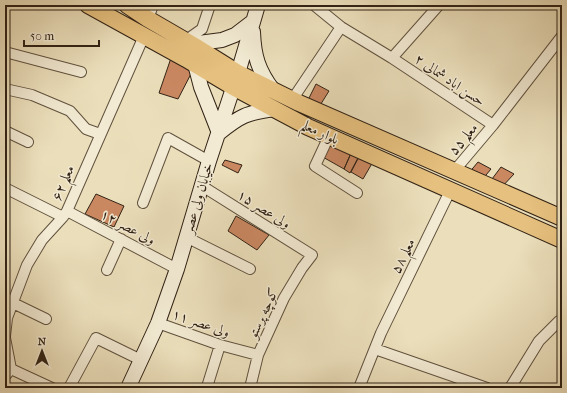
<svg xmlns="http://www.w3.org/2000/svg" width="567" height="393" viewBox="0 0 567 393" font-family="'IM FELL French Canon',Amiri,serif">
	<rect width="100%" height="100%" fill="#ebdfbb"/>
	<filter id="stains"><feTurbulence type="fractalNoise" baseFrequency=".005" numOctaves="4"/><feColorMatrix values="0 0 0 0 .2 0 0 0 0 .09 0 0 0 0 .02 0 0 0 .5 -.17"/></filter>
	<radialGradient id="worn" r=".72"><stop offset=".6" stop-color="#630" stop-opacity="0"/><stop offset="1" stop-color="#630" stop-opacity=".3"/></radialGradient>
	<path fill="#ca8861" stroke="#312215" d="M171 58 193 70 178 99 159 93Z
		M316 84 329 91 319 107 308 100Z
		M332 143 352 151 344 169 321 156Z
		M352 151 360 154 350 173 344 169Z
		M360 155 374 160 363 179 351 172Z
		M225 160 242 165 238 173 222 165Z
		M478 162 491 169 481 181 468 174Z
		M501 167 514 174 500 189 489 183Z
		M96 194 124 206 114 227 85 214Z
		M236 216 269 235 257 250 228 231Z"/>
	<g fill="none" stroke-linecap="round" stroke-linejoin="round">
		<defs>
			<path id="street" d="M314 5 341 27 392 58 493 125
				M148 19 153 5
				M185 41 202 29 210 5
				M5 52 81 72
				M392 58 439 5
				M5 89 32 95 70 111 86 129 100 134
				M292 100 341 27
				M5 131 28 142
				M329 136 315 166 357 193
				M455 170 493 125 562 36
				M202 186 312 255 302 268 284 298 258 355 250 388
				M5 188 63 217
				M143 203 168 138 209 161
				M67 211 177 269
				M186 237 250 269
				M107 270 121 239
				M13 303 46 319
				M158 323 220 345 258 355
				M5 336 7 318 27 265 42 240 63 217 67 211 144 36
				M5 338 11 369 5 376
				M375 349 487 388
				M11 369 52 388
				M207 387 220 345
				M69 388 96 338 141 360
				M359 388 381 333 450 191
				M510 388 539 341 559 321"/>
			<path id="secondary" d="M253 32C254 56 258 70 273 90
				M191 44 222 40 235 35 252 22
				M195 64 201 87 219 133C240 116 246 113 274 109
				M128 388 158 323 177 269 209 161 238 73 258 5"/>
			<path id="primary" d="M88 5 186 59 233 87 308 127 562 240
				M127 5 148 19 198 48 238 73 299 103 562 218"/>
		</defs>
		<use href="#street" stroke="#60513e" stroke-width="12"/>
		<use href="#secondary" stroke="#312215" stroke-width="16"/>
		<use href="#primary" stroke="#312215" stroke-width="18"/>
		<use href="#street" stroke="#f2ead3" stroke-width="10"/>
		<use href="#secondary" stroke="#f2ead3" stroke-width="14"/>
		<use href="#primary" stroke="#e6c07e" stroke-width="16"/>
	</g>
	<g text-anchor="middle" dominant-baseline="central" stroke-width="3" stroke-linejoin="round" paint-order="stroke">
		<g font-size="14" fill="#312215" stroke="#f2ead3">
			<text transform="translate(450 80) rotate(34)">حسن اباد شمالی ۲</text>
			<text transform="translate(320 132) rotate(25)">بلوار معلم</text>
			<text transform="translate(463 139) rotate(-50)">معلم ۵۵</text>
			<text transform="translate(63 183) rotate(-67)">معلم ۶۲</text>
			<text transform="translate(198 198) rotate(-73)">خیابان ولی عصر</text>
			<text transform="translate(264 209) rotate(32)">ولی عصر ۱۵</text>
			<text transform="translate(128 227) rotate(28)">ولی عصر ۱۲</text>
			<text transform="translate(403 256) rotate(-64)">معلم ۵۸</text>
			<text transform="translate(263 313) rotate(-65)">کوچه پرستو</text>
			<text transform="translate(201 323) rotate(19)">ولی عصر ۱۱</text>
		</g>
	</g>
	<rect width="567" height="393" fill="none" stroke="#ebdfbb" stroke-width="20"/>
	<rect x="6" y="6" width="555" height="381" fill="none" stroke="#312215" stroke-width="2"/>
	<rect x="10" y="10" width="547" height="373" fill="none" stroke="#312215"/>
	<g transform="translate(42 351)" stroke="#f2ead3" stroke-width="3" paint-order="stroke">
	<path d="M0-3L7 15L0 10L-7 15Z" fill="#312215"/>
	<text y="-6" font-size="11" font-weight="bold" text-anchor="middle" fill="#312215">N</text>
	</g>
	<path d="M24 40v6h75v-6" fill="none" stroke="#312215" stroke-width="2"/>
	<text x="30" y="40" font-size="12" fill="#312215" stroke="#f2ead3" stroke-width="3" paint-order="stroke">50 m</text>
	<rect width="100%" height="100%" filter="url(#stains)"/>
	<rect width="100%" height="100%" fill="url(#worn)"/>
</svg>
